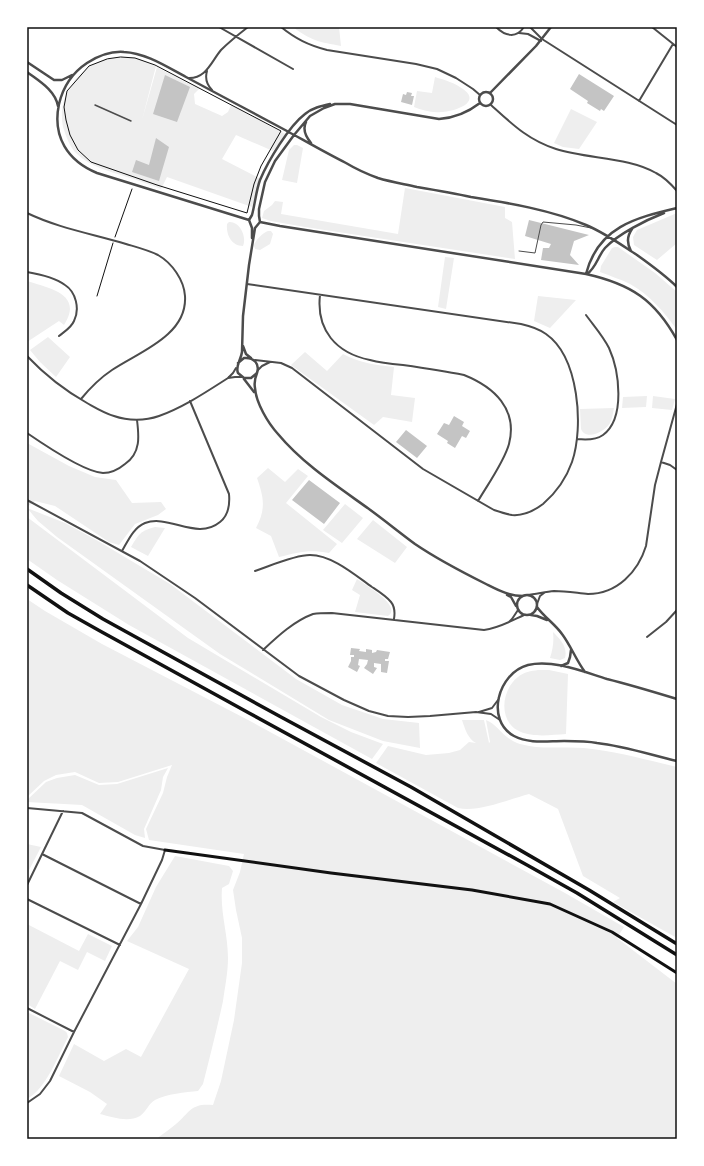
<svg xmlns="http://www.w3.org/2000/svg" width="704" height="1166" viewBox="0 0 704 1166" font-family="'Public Sans',sans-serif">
	<rect width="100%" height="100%" fill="#fff"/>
	<path fill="#eee" d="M293 27H339L341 46C320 42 311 41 293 27Z
		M121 57 140 59 156 66 142 120 157 67 199 89 194 94 195 104 222 116 228 112 231 105 287 135 273 151 236 135 222 159 261 179 252 207 167 177 161 189C150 185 138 180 127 177 109 171 91 167 77 154 70 148 66 136 63 127 57 97 76 70 103 60 109 58 116 58 121 57Z
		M435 77C445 80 455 83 463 89 483 103 452 112 441 112 431 113 422 110 414 107L417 91 432 93Z
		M571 109 597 122 579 149 563 147 554 143Z
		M294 145H297L303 148 297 183 282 180 289 150Z
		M405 188 505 207V218L512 222 515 259 305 227 271 221 262 218 264 211 272 205 275 201 283 202 281 214 398 234Z
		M677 213V243L657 260 634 245 633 237 637 230Z
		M229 222C240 221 247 237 243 246 231 246 226 234 227 224Z
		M268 231H271L273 234 270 244 260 250 255 249C255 248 254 247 254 246 254 241 264 232 268 231Z
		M615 247H618L655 273 677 292V330C665 313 649 294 630 284 620 279 610 276 600 272L601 266 612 248Z
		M445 257 454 258 446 309 438 307Z
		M27 281C49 288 84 294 64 325L59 321 27 342Z
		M538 296 576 300 550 328 534 321Z
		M48 337 70 357 56 377 40 362 30 350Z
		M305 352 327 371 343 354C359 363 377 365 394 367L391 395 415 398 412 422 383 417 374 425 291 365Z
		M647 396 646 407 622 408 623 397Z
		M653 396 675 399 672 410 652 408Z
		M614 408C613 413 612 419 610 423 605 432 586 441 581 429L580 409Z
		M27 443 69 466 95 477 116 480 132 503 161 502 166 509 158 515 135 524 119 545 109 542 55 506 35 501 27 507Z
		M268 468 285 482 298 469 308 476 286 503 337 544 329 553C309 549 299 552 279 557L271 536 256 528C266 509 264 498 257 478Z
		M345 504 363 518 342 543 323 530Z
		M27 508 65 523 98 541 170 584 296 679 342 705 383 719 419 723 420 748 383 741 329 720 220 654 57 537 38 521Z
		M27 517 188 638 321 717 351 732 383 744 372 759 129 625 57 580 27 559Z
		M373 520 407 547 395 563 357 539Z
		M155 527 165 528 148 556 131 547C139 534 140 531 155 527Z
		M357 579C364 584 403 606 388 616L355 612 360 595 352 590Z
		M27 599 45 611 102 644 250 721 565 893 624 927 617 938 677 984V1139H156C163 1134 170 1129 176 1124 191 1111 191 1103 213 1105L221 1081 234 1020 242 963V938L236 910 233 890 240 872 244 854 149 840 146 829 163 793 167 777 172 765 118 782 99 783 75 772 56 775 44 781 27 797Z
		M553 632C560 639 568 647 565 658L560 660 550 658C553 649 554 641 553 632Z
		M538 670H549L568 674 566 734C550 735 531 738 517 730 498 719 502 689 518 677 524 672 531 671 538 670Z
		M462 720H484L489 743 490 742 486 720C499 725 503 739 520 744 541 750 563 746 584 748 615 751 647 760 677 767V938L613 902 620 898 583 876 558 809 529 794C510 799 477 813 458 808L376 763 388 746 426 755 449 753 460 750 469 742 476 743C468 739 465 729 462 720Z
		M168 768 163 777 161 790 144 829 145 838 135 835 82 805 27 802V800L46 782 57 778 75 775 99 785 117 784Z
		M27 844 41 847 27 874Z
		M175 856 229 866 233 871 229 884 222 888C220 912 228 934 228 958 228 972 225 987 223 1001 217 1029 210 1056 203 1084L198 1091C186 1092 166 1094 155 1100 149 1103 146 1112 140 1116 128 1123 112 1117 100 1114L107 1104 90 1092 59 1076 74 1044 104 1061 126 1049 141 1057 189 969 127 941 138 927 156 887Z
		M27 924 79 951 88 934 112 946 105 961 87 952 78 970 60 961 35 1009 27 1004Z
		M27 1012 65 1031 67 1033 68 1037C58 1056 46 1089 27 1099Z"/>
	<path fill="#c4c4c4" d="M579 74 614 96 604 111 601 109 600 111 587 103 588 101 570 89Z
		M165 75 190 87 177 122 153 114Z
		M407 92 412 93 411 96H414L412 105 401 102 403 94 406 95Z
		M156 138 169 147 159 181 132 172 136 160 149 165Z
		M529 220 589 235 574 241 570 255 579 265 541 260 543 248H549L551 244 525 236Z
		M454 416 464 422 462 426 470 431 466 438 462 436 455 448 447 443 448 441 437 434 444 423 449 425Z
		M406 430 427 446 417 458 396 442Z
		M309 480 340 503 324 524 292 500Z
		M351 648 360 649 359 651 366 652V649L372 650V653L376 652 377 650 390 652 388 659H385V661H389L387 673 381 672V664L374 663V667L377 668 373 674 364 668 367 664 368 660 359 659 358 665 360 666 357 672 348 667 351 661V657H354V655H350Z"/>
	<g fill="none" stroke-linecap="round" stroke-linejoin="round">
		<path stroke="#111" stroke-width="1" d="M121 57 135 58 155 65 281 131 261 166 254 184 247 213 157 185 91 162 78 150 70 135 66 120 64 107 67 91 89 66 107 59Z
			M115 237 132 189
			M97 296 113 243"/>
		<path stroke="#4c4c4c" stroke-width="1" d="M519 251 535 253 541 225 543 222 576 225 591 228"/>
		<path stroke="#4c4c4c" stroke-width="1.5" d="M95 105 131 121"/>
		<path stroke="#4c4c4c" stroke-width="2" d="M219 27 293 69
			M281 27C296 39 308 45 327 50L416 64 437 69 456 78 473 89 480 95
			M496 27C505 36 516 39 524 27
			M530 27 542 39 677 125
			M652 27 677 47
			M519 33 528 34 541 41
			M207 71C205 78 206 84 212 90
			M188 78C206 79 211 62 221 50 229 42 239 34 248 27
			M639 101 673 44
			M491 105C512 124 528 140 556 149 587 159 629 157 656 173 664 177 671 184 677 191
			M27 213C58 228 93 234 126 244 136 247 148 250 158 255 172 263 184 280 185 296 186 312 179 324 168 334 152 349 130 358 112 370 100 378 90 388 81 399
			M27 272C39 274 54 277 65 285 76 292 80 309 74 321 71 328 65 331 59 336
			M247 284 521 324C530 326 539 329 546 334 579 357 584 427 572 462 566 479 557 492 543 504 535 510 523 516 512 515 506 514 500 512 494 510L423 469 292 368 281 363 255 360
			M320 295C316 330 336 353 370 360 381 363 392 364 403 365 424 368 444 371 464 375 494 387 518 409 509 444 504 462 488 484 478 501
			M27 356C45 375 64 390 87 403 96 408 104 413 114 416 128 421 145 421 159 416 184 407 206 392 228 378L235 377H242
			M258 370 262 366 270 362
			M228 378 233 373 236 368
			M27 433C43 444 84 472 103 473 111 473 119 469 125 464 141 453 139 436 137 420
			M577 439C586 440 596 440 603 435 626 418 619 370 609 348 603 336 594 326 586 315
			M661 462 670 465 677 470
			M27 500 140 561 195 598 299 676 344 700 369 711 388 716 408 717 430 716 476 712 491 714 500 720
			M122 551C128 541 133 528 145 523 169 514 197 541 220 522 229 515 230 505 229 494L190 401
			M255 571C270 566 294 555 310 555 332 555 355 575 372 587 378 591 386 596 391 602 395 607 395 613 394 619
			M527 595C536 594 545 592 554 591 566 591 577 593 588 594 617 594 638 572 646 546L655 485 661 462 677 404
			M537 604 540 596 544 593
			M509 622 512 619 518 610
			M647 637 666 622 677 610
			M263 650C278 636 294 621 313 614 319 613 326 613 332 613L484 630C499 628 511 621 524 615
			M479 712 492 708 498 700
			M27 808 82 813 143 846 165 850 162 860 141 904 74 1032 50 1081 40 1094 27 1103
			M42 854 141 904
			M27 885 63 811
			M27 899 120 945
			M27 1008 74 1032"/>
		<path stroke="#4c4c4c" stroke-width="2.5" d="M27 62 54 80H62L72 75
			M27 72C39 81 55 90 58 106
			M479 99a7 7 0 1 1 14 0a7 7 0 1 1-14 0Z
			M490 93 536 46 551 27
			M335 104H350L439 119C455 118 467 113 480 103
			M306 122C302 130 306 137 311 143
			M249 220 97 173C68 161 52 137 59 104 63 87 72 73 87 63 98 56 111 51 124 52 146 53 167 67 186 77 220 95 253 113 287 131 307 142 326 153 346 163 356 169 367 174 378 178 391 182 404 184 417 187 435 190 453 193 471 197 509 203 551 210 586 225 605 233 620 244 637 255 651 265 665 275 677 287
			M260 222 280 226 586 274C631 284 655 300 677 340
			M252 238V228L249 220 252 215C255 204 256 191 260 180 268 161 289 126 305 114 312 108 321 106 330 104
			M631 251C627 244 627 236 632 229
			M586 274C598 227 635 218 677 208
			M587 274C596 268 598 256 605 248 618 234 646 220 664 213
			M243 346 246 354 251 358
			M238 363 244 358C254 357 260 364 257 373L251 378H244L238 373C235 366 241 360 242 352L243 316 249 265 255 228 260 222 259 216V209L265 182 275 161 294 135 310 116 324 108 335 104
			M257 373C255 378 254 383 255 388 256 403 268 423 278 434 303 464 337 486 369 509 384 520 399 532 415 544 437 559 462 572 486 584 498 590 509 596 523 596
			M244 379 254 392
			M507 595 511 597 516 606
			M517 605a10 10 0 1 1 20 0a10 10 0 1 1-20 0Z
			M537 607C544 617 555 624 562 634 571 646 576 660 585 672
			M531 615 537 616 547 620
			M561 666 568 663 570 657 571 650
			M677 699C654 692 631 685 607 679 584 672 553 659 528 665 498 673 485 720 514 736 529 744 547 741 564 741 575 741 587 741 597 743 624 746 651 755 677 761"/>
		<path stroke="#111" stroke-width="3" d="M165 850 331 873 472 890 550 904 612 932 677 973"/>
		<path stroke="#111" stroke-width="3.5" d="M27 569 61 593 103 619 281 717 411 787 589 890 677 944
			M27 585 68 613 100 631 249 713 527 865 577 893 677 955"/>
	</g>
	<rect width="704" height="1166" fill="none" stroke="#ffffff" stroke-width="56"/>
	<rect x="28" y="28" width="648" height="1110" fill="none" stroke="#111" stroke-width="1.5"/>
</svg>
